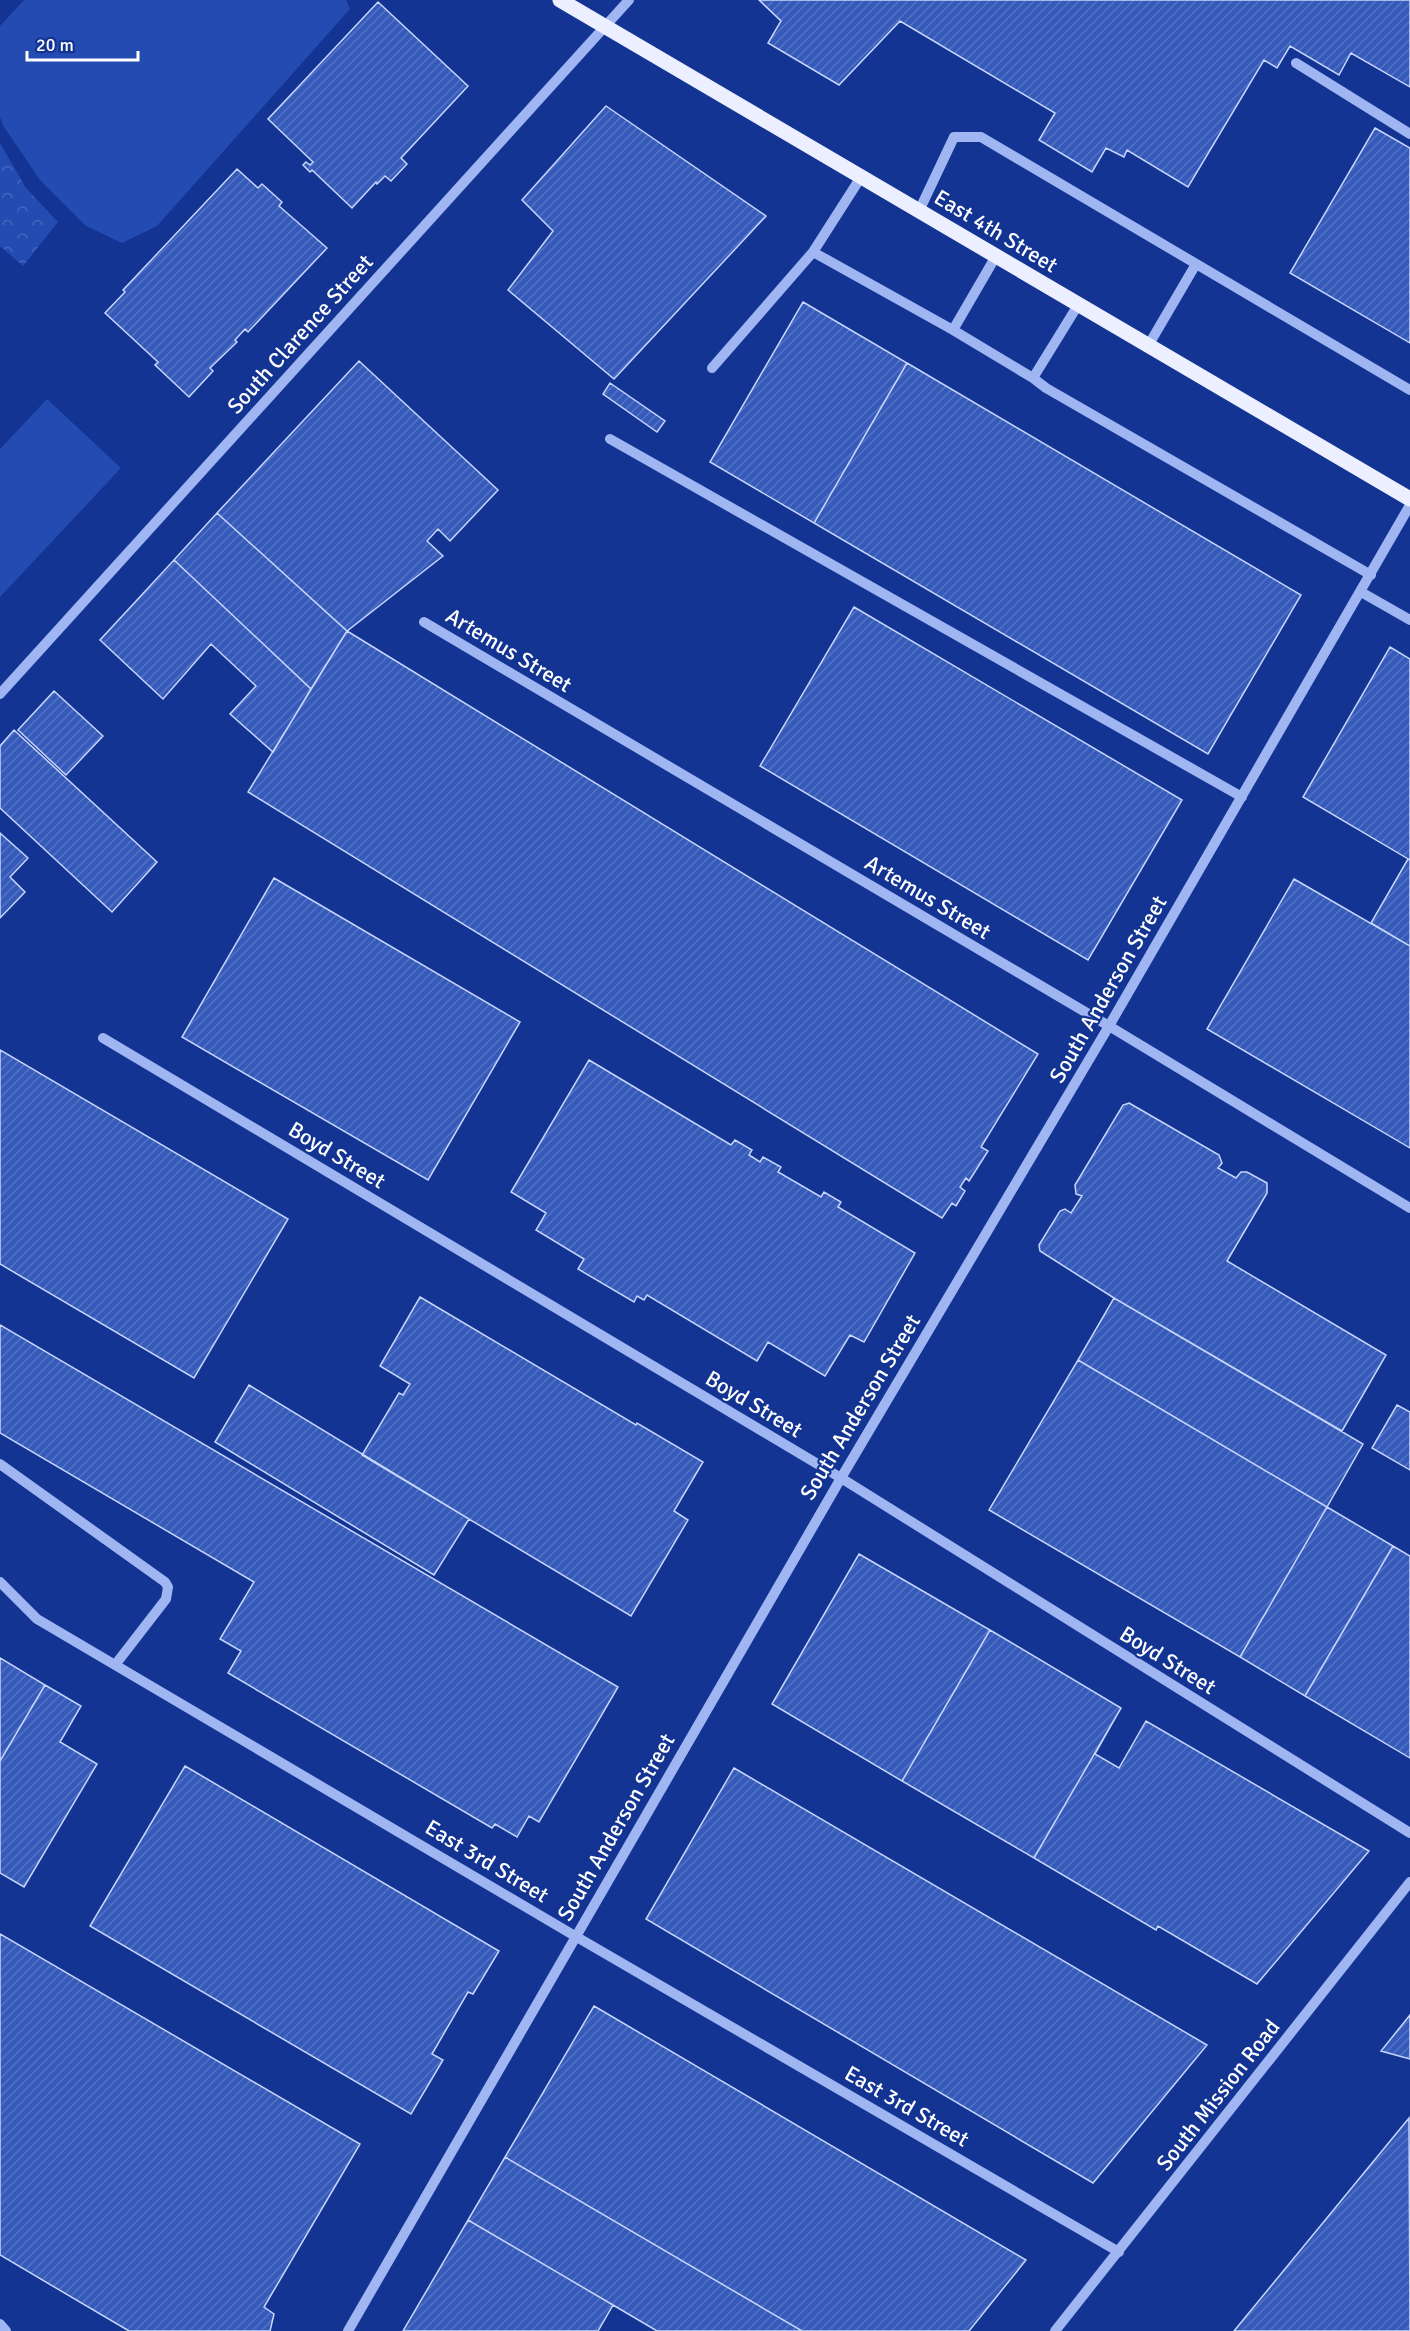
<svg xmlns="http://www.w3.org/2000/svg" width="1410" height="2331" viewBox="0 0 1410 2331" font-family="Signika,sans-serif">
	<defs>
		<pattern id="forest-crowns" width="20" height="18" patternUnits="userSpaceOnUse" patternTransform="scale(1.5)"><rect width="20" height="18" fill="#244bb1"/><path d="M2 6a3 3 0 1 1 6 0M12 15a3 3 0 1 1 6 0" fill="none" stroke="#4566bd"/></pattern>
		<pattern id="building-hatch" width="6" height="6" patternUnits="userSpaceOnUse" patternTransform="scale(1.5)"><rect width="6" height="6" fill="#365ab9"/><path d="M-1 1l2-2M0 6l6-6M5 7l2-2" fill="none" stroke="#5473c4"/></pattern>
	</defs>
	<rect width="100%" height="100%" fill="#133492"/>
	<path fill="#244bb1" d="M24 0H346L350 9 157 226 122 243 86 226 40 180 4 127 0 117V26Z
		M47 399 121 468 0 597V449Z"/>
	<path fill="url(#forest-crowns)" d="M0 143 26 188 58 222 23 266 0 246Z"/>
	<path fill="url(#building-hatch)" stroke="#c7d6fd" stroke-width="1.5" d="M759 0H1410V87L1351 53 1339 75 1290 46 1277 68 1264 60 1188 187 1127 150 1124 157 1106 148 1092 172 1039 140 1055 113 900 21 839 85 768 43 781 21Z
		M378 2 468 86 401 158 407 164 391 181 385 176 377 184 376 182 352 208 312 170 310 172 303 165 306 162 310 165 313 162 268 119Z
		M606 106 766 216 614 379 508 290 553 231 522 200Z
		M1375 128 1410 148V343L1290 273Z
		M237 169 258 188 262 184 282 202 279 206 327 248 248 332 245 329 235 340 237 342 210 368 213 371 189 397 155 365 158 362 105 313 125 292 123 290Z
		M803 302 907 363 814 523 710 462Z
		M359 361 498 490 450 541 438 529 427 541 443 556 347 631 217 513Z
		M907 363 1301 595 1208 754 814 523Z
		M610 383 665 421 657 432 603 394Z
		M217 513 347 631 311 689 174 560Z
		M174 560 311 689 273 752 230 714 256 686 211 644 163 699 100 640Z
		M854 607 1182 800 1088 960 760 766Z
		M347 631 1038 1054 981 1147 988 1151 969 1181 966 1178 960 1187 965 1191 956 1206 952 1203 942 1218 248 792Z
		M1390 647 1410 659V860L1303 797Z
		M54 691 103 736 66 775 18 730Z
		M14 730 157 862 112 912 0 808V746Z
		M0 833 28 858 10 877 25 892 0 918Z
		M1408 859 1410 860V946L1371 923Z
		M274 878 520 1022 428 1180 182 1037Z
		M1294 879 1410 946V1148L1207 1029Z
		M0 1050 288 1219 194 1378 0 1264Z
		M589 1060 731 1145 735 1140 752 1150 749 1155 760 1162 763 1157 781 1167 778 1172 821 1197 824 1192 841 1202 838 1207 915 1253 864 1342 850 1335 825 1376 768 1342 757 1361 647 1295 644 1300 637 1296 634 1302 578 1269 584 1259 536 1230 546 1213 511 1192Z
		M1129 1103 1219 1155 1222 1163 1218 1168 1236 1178 1241 1172H1247L1267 1183V1193L1227 1261 1386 1355 1342 1431 1114 1298 1040 1251 1039 1245 1060 1211 1065 1209 1071 1213 1082 1196 1076 1194 1075 1185 1123 1105Z
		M420 1297 636 1425 637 1423 703 1462 674 1511 688 1520 631 1616 362 1455 399 1393 403 1395 410 1384 380 1366Z
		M1114 1298 1363 1444 1327 1507 1078 1360Z
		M0 1325 618 1687 539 1822 529 1816 517 1837 495 1824 492 1828 228 1673 241 1651 220 1639 254 1582 0 1433Z
		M1078 1360 1327 1507 1240 1657 989 1510Z
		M249 1385 469 1519 434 1575 215 1442Z
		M1397 1405 1410 1412V1470L1372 1448Z
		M1327 1507 1393 1546 1305 1696 1240 1657Z
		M1393 1546 1410 1556V1758L1305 1696Z
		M859 1554 990 1630 902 1781 772 1704Z
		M990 1630 1121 1708 1034 1858 902 1781Z
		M0 1658 45 1685 0 1761Z
		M45 1685 81 1706 60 1742 97 1764 24 1887 0 1873V1761Z
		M1121 1708 1095 1754 1119 1768 1146 1721 1369 1851 1257 1984 1158 1926 1156 1930 1034 1858Z
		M185 1766 499 1951 473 1994 468 1992 432 2054 443 2060 411 2114 90 1926Z
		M734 1768 1207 2045 1093 2183 646 1919Z
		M0 1934 360 2144 264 2307 274 2314 270 2331H129L0 2255Z
		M594 2006 1026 2260 969 2331H802L505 2157Z
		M1410 2015V2059L1381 2051Z
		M1409 2118 1410 2331H1234L1400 2129Z
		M505 2157 802 2331H657L613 2305 468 2220Z
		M468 2220 613 2305 598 2331H403Z"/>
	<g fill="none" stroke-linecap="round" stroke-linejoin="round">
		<path stroke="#a0b6f2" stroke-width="10" d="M1296 63 1410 134
			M919 211 954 137H981L1410 390
			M813 252 953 330
			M996 256 953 330 1033 378
			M1078 305 1033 378 1046 388 1371 575
			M1148 346 1196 264
			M712 368 813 252 861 177
			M610 439 1242 797
			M1361 592 1410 620
			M424 622 1109 1026 1410 1208
			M0 694 629 0
			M103 1038 841 1478 1410 1833
			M0 1464 165 1582 168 1587 166 1599 115 1665
			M0 1582 37 1619 575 1936 1119 2252
			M0 2324 6 2331
			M348 2331 841 1478 1109 1026 1410 505
			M1055 2331 1410 1882"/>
		<path stroke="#ebefff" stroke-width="15" d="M560 0 1410 499"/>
	</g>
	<g text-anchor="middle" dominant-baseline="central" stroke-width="4.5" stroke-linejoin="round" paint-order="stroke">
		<g font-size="22" fill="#fff" stroke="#133492">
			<text transform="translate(996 231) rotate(31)">East 4th Street</text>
			<text transform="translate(300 334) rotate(-48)">South Clarence Street</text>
			<text transform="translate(509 650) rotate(31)">Artemus Street</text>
			<text transform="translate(928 897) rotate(31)">Artemus Street</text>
			<text transform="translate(1108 989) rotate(-60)">South Anderson Street</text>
			<text transform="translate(337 1155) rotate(31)">Boyd Street</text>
			<text transform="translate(754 1404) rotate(31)">Boyd Street</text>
			<text transform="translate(860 1407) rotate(-59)">South Anderson Street</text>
			<text transform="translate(1168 1660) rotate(32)">Boyd Street</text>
			<text transform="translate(616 1827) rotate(-60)">South Anderson Street</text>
			<text transform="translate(487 1861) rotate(31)">East 3rd Street</text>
			<text transform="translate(1218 2095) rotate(-52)">South Mission Road</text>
			<text transform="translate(907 2106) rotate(30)">East 3rd Street</text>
		</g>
	</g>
	<path d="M27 51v9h111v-9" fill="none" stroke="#ffffff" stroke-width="3"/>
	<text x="36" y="51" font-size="18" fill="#ffffff" stroke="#133492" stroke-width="4.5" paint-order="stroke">20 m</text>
</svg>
